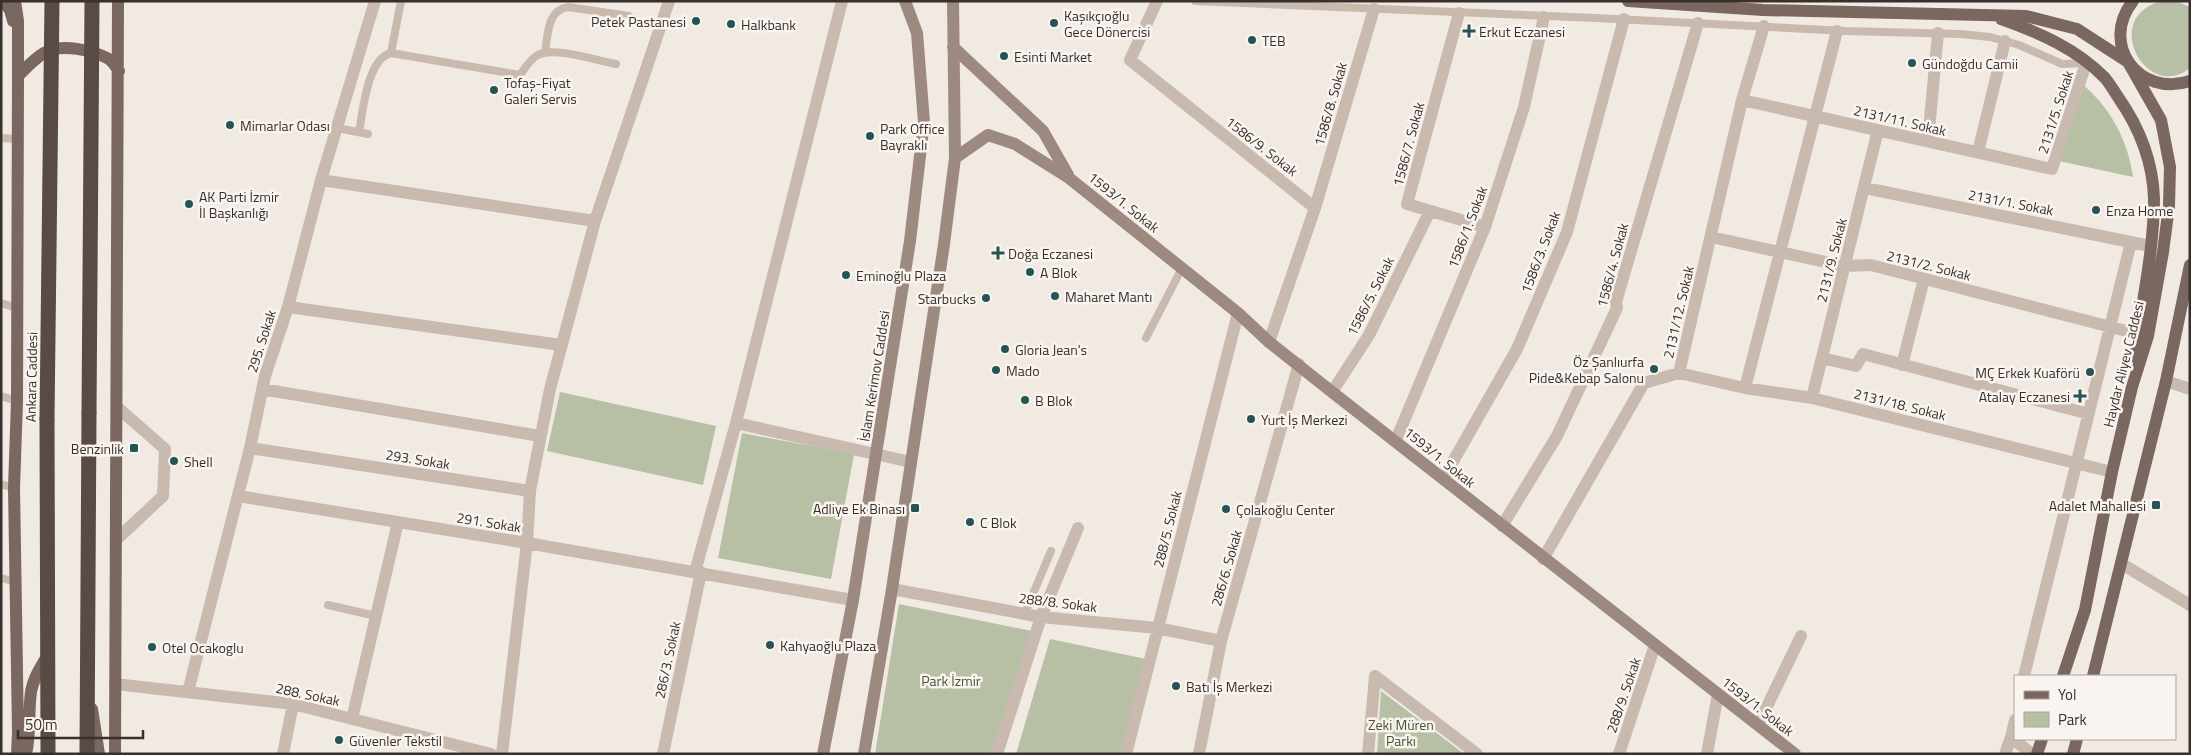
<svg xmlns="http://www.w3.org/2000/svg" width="2191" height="755" viewBox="0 0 2191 755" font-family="'Titillium Web',sans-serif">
	<rect width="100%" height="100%" fill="#f1eae3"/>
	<path fill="#b7bfa4" d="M2162 1 2178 2 2190 7V68C2147 103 2099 17 2162 1Z
		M2082 84C2110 107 2128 140 2133 177L2059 161Z
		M560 392 716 426 703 485 547 451Z
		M742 433 854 454 831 579 718 558Z
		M899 604 1032 631 1016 688 991 754H875Z
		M1050 639 1146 659 1122 754H1016Z
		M1381 691 1459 750 1464 754H1377Z"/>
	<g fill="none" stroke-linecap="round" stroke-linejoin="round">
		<path stroke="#c9baaf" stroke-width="8" d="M1195 1 1596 18 1845 31 1961 34 1990 37 2019 45 2062 64 2086 63
			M545 52C548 35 547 10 568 7L629 16
			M391 53 520 75C525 68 530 59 538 55 554 46 598 61 616 64
			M337 128 368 134
			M359 132C363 111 367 59 391 53L401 1
			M1 138 17 139
			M1 303 17 308
			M1146 338 1182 268
			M1 396 17 401
			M1 484 14 488
			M1 578 16 582
			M328 605 376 616
			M1025 613 1051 551"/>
		<path stroke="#c9baaf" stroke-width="12" d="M1157 1 1130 60 1315 208 1269 342
			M1459 13 1407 204 1485 227
			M1742 100 2052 169 2086 63
			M1928 141 1938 33
			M1978 152 2005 41
			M321 180 595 221
			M1865 188 2150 246
			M1315 208 1374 9
			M1711 237 1844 266 1871 265 2138 334
			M288 307 561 345
			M1822 358 1856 366 1863 354 2089 414
			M1902 365 1924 279
			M1679 373 1745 388 1812 398 2112 472
			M2166 381 2190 389
			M1745 388 1837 31
			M262 389 540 436
			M1332 392 1369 335 1430 211
			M1812 398 1878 130
			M736 423 911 462
			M1396 440 1485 227 1524 107 1544 17
			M250 448 530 491 527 543 853 600
			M1443 479 1517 349 1567 232 1624 19
			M530 491 550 389 595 221 669 1
			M238 496 527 543 502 754
			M1502 526 1557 436 1617 308 1616 302 1698 23
			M116 540 163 496 165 449 117 407
			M1543 559 1644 383 1679 373 1742 100 1764 26
			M2122 564 2190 605
			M695 572 736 423 842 1
			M892 589 1041 617 1157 628 1221 641
			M1375 676 1477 754
			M2024 676 2131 242
			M115 684 293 704 491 754
			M188 692 250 448 265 376 288 307 321 180 375 1
			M352 719 398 522
			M1758 725 1801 636
			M2011 737 2032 754
			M283 754 293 704
			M663 754 701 572
			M997 754 1041 617 1078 528
			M1126 754 1238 313
			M1199 754 1221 641 1299 364
			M1368 754 1375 676
			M1619 754 1655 645
			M1707 754 1718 694
			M2005 754 2011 737 2015 720"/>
		<path stroke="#9c8a81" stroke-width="12" d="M953 47 1043 131 1068 175
			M955 158 988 135 1015 144 1069 178 1238 313 1269 342 1332 392 1795 754
			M823 754 853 600 876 454 910 241 924 122 917 33 905 1
			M864 754 892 589 944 244 955 158 953 1"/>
		<path stroke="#796760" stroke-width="12" d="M3 1 10 10 13 21
			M15 1 18 21V76L17 401 14 488 18 732 17 754
			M1628 1 1763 10 2026 16 2077 29 2128 62 2161 120 2170 167 2169 206 2163 252 2148 336 2132 387 2112 472 2085 610 2063 676
			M2133 1C2099 44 2139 98 2190 81
			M2001 19C2038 32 2077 49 2105 78 2110 84 2114 91 2118 97 2139 127 2153 161 2154 199 2154 252 2141 304 2135 357
			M18 76C26 68 34 59 44 53 62 43 92 50 109 59 113 62 116 67 119 71
			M2093 676 2166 381 2190 265
			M92 709 99 754
			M26 754C31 733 28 713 31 692 33 678 42 665 49 653
			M115 754 118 1
			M2037 754 2042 739
			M2073 754 2077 739"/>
		<path stroke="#584a45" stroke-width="15" d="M47 419 48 754
			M87 754 89 413"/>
		<path stroke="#584a45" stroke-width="15" d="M89 413 92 1
			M47 419 52 1"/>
	</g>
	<g fill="#265456" stroke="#f9f4ef" stroke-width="2">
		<circle cx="696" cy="21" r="5"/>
		<circle cx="1054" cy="23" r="5"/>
		<circle cx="731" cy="24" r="5"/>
		<path d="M1466.5 23.5h5v5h5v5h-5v5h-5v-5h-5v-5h5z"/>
		<circle cx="1252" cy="40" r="5"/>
		<circle cx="1004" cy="56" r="5"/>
		<circle cx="1912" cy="63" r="5"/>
		<circle cx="494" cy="90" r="5"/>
		<circle cx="230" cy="125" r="5"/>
		<circle cx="870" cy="136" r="5"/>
		<circle cx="189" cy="204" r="5"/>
		<circle cx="2096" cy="210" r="5"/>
		<path d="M995.5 245.5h5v5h5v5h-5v5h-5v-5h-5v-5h5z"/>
		<circle cx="1030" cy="272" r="5"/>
		<circle cx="846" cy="275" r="5"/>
		<circle cx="1055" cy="296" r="5"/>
		<circle cx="986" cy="298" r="5"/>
		<circle cx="1005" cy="349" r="5"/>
		<circle cx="1654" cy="369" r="5"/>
		<circle cx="996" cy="370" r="5"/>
		<circle cx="2090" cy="372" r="5"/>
		<path d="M2077.5 388.5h5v5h5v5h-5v5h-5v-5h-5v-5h5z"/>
		<circle cx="1025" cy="400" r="5"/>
		<circle cx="1251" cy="419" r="5"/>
		<rect x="129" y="443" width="10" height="10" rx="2.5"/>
		<circle cx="174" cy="461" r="5"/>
		<rect x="2151" y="500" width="10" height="10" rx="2.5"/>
		<rect x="910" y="503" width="10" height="10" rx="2.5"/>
		<circle cx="1226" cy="509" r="5"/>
		<circle cx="970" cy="522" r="5"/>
		<circle cx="770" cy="645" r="5"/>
		<circle cx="152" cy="647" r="5"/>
		<circle cx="1176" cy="686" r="5"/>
		<circle cx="339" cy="740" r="5"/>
	</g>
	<g text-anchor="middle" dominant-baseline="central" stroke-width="5" stroke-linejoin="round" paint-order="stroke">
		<g font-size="14" fill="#39302d" stroke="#f9f4ef" text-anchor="start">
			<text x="1064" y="15">Kaşıkçıoğlu<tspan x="1064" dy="16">Gece Dönercisi</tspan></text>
			<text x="686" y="21" text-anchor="end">Petek Pastanesi</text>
			<text x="741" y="24">Halkbank</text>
			<text x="1479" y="31">Erkut Eczanesi</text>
			<text x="1262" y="40">TEB</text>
			<text x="1014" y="56">Esinti Market</text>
			<text x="1922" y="63">Gündoğdu Camii</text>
			<text x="504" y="82">Tofaş-Fiyat<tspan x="504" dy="16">Galeri Servis</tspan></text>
			<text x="240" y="125">Mimarlar Odası</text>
			<text x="880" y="128">Park Office<tspan x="880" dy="16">Bayraklı</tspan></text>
			<text x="199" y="196">AK Parti İzmir<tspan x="199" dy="16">İl Başkanlığı</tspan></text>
			<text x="2106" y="210">Enza Home</text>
			<text x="1008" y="253">Doğa Eczanesi</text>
			<text x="1040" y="272">A Blok</text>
			<text x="856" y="275">Eminoğlu Plaza</text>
			<text x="1065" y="296">Maharet Mantı</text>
			<text x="976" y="298" text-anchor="end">Starbucks</text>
			<text x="1015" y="349">Gloria Jean's</text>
			<text x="1644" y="361" text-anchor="end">Öz Şanlıurfa<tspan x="1644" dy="16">Pide&amp;Kebap Salonu</tspan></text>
			<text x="1006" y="370">Mado</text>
			<text x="2080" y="372" text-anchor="end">MÇ Erkek Kuaförü</text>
			<text x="2070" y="396" text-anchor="end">Atalay Eczanesi</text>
			<text x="1035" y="400">B Blok</text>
			<text x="1261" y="419">Yurt İş Merkezi</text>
			<text x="124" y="448" text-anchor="end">Benzinlik</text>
			<text x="184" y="461">Shell</text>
			<text x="2146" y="505" text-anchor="end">Adalet Mahallesi</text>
			<text x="905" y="508" text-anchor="end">Adliye Ek Binası</text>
			<text x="1236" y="509">Çolakoğlu Center</text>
			<text x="980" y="522">C Blok</text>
			<text x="780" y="645">Kahyaoğlu Plaza</text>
			<text x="162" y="647">Otel Ocakoglu</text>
			<text x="1186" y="686">Batı İş Merkezi</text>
			<text x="349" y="740">Güvenler Tekstil</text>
		</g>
		<g font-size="14" fill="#39302d" stroke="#f9f4ef">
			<text transform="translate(1330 104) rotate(-74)">1586/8. Sokak</text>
			<text transform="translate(2055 112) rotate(-72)">2131/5. Sokak</text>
			<text transform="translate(1900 120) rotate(13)">2131/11. Sokak</text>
			<text transform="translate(1408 144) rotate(-75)">1586/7. Sokak</text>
			<text transform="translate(1262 146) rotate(38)">1586/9. Sokak</text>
			<text transform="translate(1124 202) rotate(39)">1593/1. Sokak</text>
			<text transform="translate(2011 202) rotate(11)">2131/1. Sokak</text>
			<text transform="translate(1467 227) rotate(-69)">1586/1. Sokak</text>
			<text transform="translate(1540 252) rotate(-69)">1586/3. Sokak</text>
			<text transform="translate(1831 260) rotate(-76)">2131/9. Sokak</text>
			<text transform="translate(1612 265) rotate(-75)">1586/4. Sokak</text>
			<text transform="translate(1929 265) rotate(14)">2131/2. Sokak</text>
			<text transform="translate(1370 296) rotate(-63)">1586/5. Sokak</text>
			<text transform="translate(1678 312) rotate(-77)">2131/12. Sokak</text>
			<text transform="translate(261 341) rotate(-72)">295. Sokak</text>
			<text transform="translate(2123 364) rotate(-76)">Haydar Aliyev Caddesi</text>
			<text transform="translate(874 376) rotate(-81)">İslam Kerimov Caddesi</text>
			<text transform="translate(31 377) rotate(-89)">Ankara Caddesi</text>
			<text transform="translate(1900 404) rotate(14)">2131/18. Sokak</text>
			<text transform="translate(1440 457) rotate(39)">1593/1. Sokak</text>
			<text transform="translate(418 459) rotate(9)">293. Sokak</text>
			<text transform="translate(489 522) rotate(9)">291. Sokak</text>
			<text transform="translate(1167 529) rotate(-76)">288/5. Sokak</text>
			<text transform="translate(1226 568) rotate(-74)">286/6. Sokak</text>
			<text transform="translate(1058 602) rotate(7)">288/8. Sokak</text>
			<text transform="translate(667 660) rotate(-78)">286/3. Sokak</text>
			<text transform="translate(308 694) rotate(12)">288. Sokak</text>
			<text transform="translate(1623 695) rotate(-71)">288/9. Sokak</text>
			<text transform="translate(1758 706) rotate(38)">1593/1. Sokak</text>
		</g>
		<g font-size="14" fill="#495433" stroke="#f9f4ef">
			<text x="951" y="680">Park İzmir</text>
			<text x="1401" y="724">Zeki Müren<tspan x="1401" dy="16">Parkı</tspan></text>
		</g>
	</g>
	<rect width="2191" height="755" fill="none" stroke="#39302d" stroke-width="5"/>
	<rect x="2014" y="675" width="162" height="65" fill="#f9f4ef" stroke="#aca6a1"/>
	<rect x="2024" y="691" width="25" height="8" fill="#796760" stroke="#aca6a1"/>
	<text x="2058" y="700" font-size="15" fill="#39302d">Yol</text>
	<rect x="2024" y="712" width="25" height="15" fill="#b7bfa4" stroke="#aca6a1"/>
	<text x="2058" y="725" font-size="15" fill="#39302d">Park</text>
	<path d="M18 730v8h125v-8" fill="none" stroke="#39302d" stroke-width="2.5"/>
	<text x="25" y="730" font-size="15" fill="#39302d" stroke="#f9f4ef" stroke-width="4" paint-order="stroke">50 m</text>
</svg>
